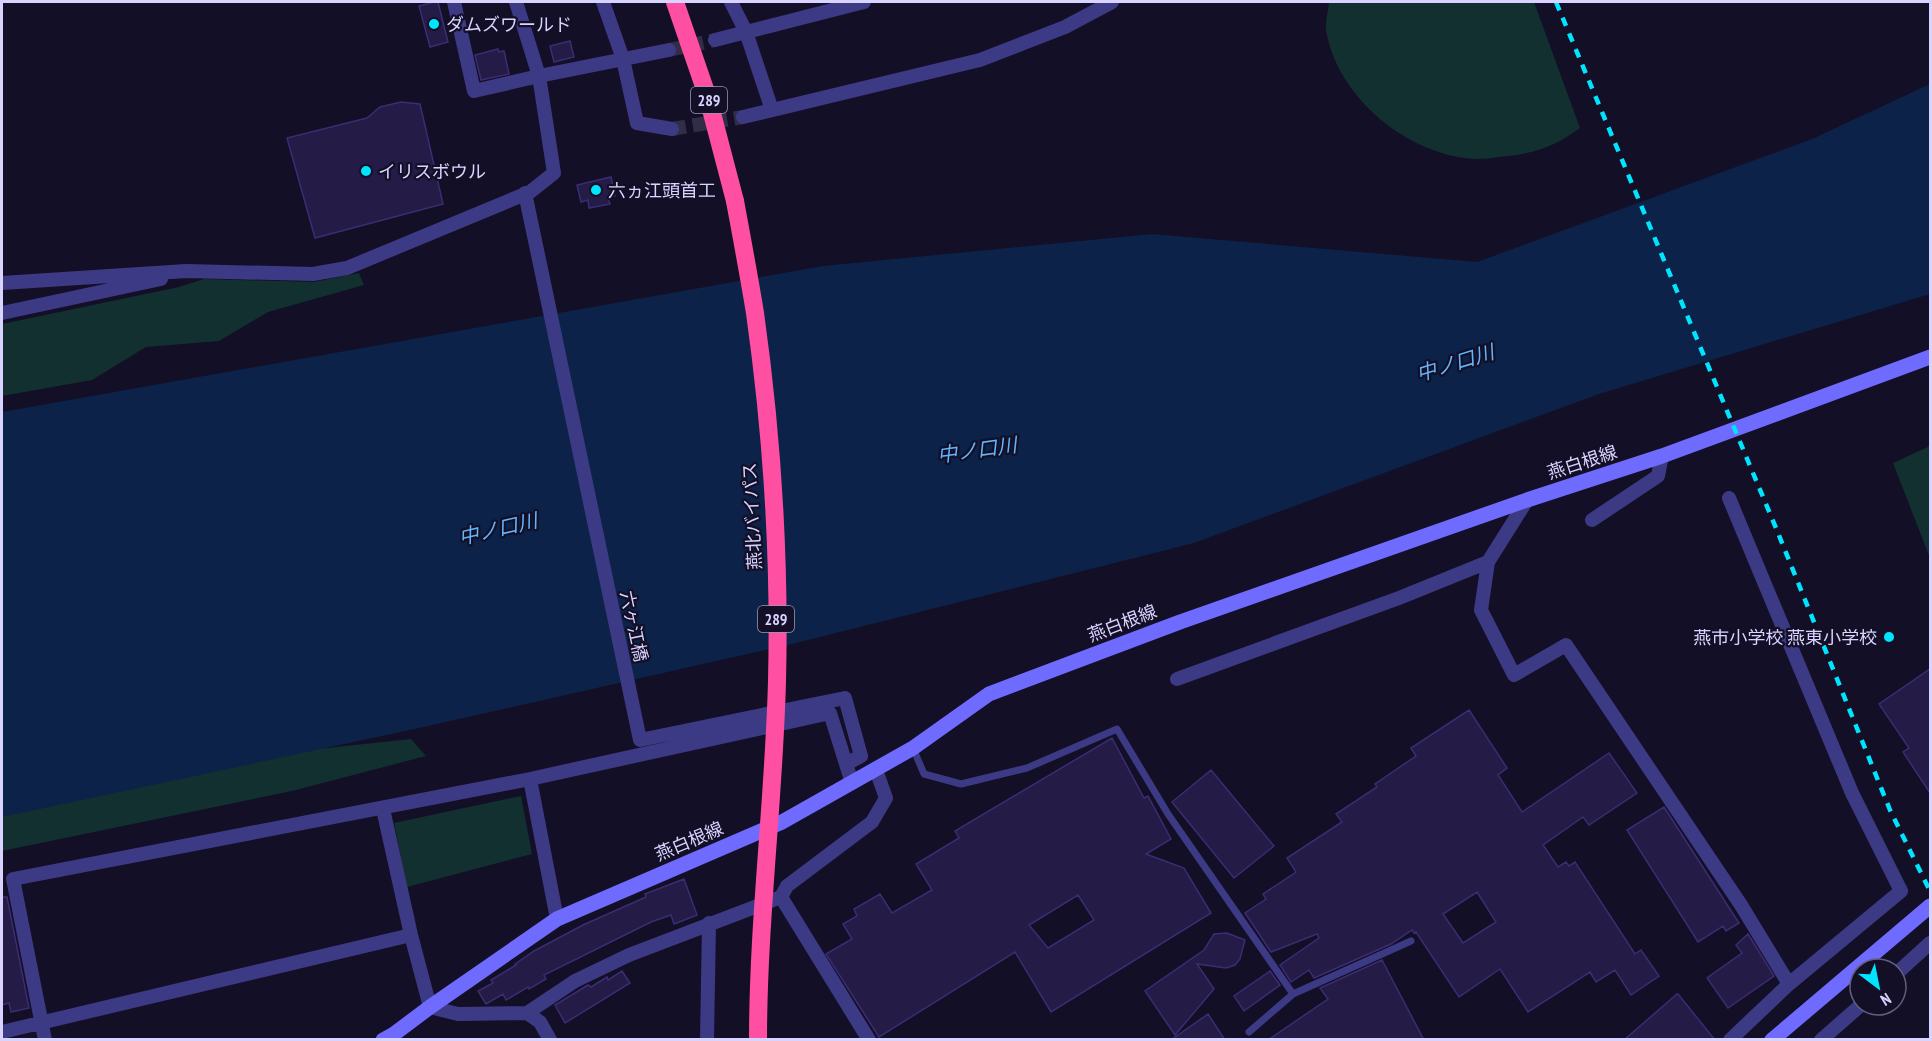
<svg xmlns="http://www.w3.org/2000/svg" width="1932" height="1041" viewBox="0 0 1932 1041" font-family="'PT Sans Narrow','Noto Sans JP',sans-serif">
	<rect width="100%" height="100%" fill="#130f26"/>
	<path fill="#12302f" d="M1330 2H1534L1580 128C1553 148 1532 154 1499 157 1492 158 1484 159 1476 159 1409 156 1337 98 1326 30 1325 22 1328 12 1329 3Z
		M359 273 364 285 268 312 219 341 146 347 92 380 2 396V324L179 287 204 279 314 282Z
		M1930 446V558L1893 463Z
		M411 739 426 756 292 791 2 851V806L252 756Z
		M521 796 532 854 407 887 394 823Z"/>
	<path fill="#0c2248" d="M1930 84V294L1599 394 1194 543 792 644 415 729 2 817V412L823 266 1152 234 1477 262 1812 139Z"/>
	<path fill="#241b47" stroke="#3b2d73" stroke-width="1.5" fill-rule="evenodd" d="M434 2H438L448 42 430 47 419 6Z
		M570 41 574 57 554 62 550 46Z
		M498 49 499 52 504 51 509 74 481 80 475 55Z
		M401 102 420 104 443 204 315 238 287 138 367 118 380 107Z
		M611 177 615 196 608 197 610 204 589 208 588 200 581 202 577 185Z
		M1930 669V793L1903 752 1909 748 1879 704Z
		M1469 710 1507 768 1498 775 1522 812 1609 753 1637 793 1589 825 1583 817 1543 845 1558 867 1566 862 1569 866 1575 862 1635 954 1641 950 1659 976 1631 995 1615 970 1596 982 1590 972 1528 1012 1500 969 1459 997 1416 932 1414 933 1412 930 1391 944 1314 978 1309 970 1291 982 1280 965 1319 938 1317 934 1271 952 1245 913 1266 899 1263 894 1296 872 1287 858 1342 822 1336 814 1377 787 1375 784 1416 756 1411 748ZM1477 892 1496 922 1463 943 1443 914Z
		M1112 738 1144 798 1148 796 1171 839 1146 854 1184 868 1211 913 1051 1012 1015 952 879 1037 826 954 852 939 843 924 857 916 854 909 880 894 892 913 932 890 916 864 959 838 955 831ZM1078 895 1094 920 1048 948 1029 925Z
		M1211 770 1274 846 1234 878 1172 802Z
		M1664 807 1739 923 1726 931 1723 926 1698 942 1627 830Z
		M684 879 697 915 674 924 671 915 651 922 544 975 546 979 529 989 528 987 506 1000 503 994 486 1004 478 991 493 983 491 980 516 965 515 964 534 951 583 925 646 897 645 894Z
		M2 897H7L29 1008 11 1012 9 1003 2 1005Z
		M1227 933 1245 940 1240 959 1235 965 1226 968 1197 964 1214 989 1175 1035 1145 991 1204 950 1214 934Z
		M1748 934 1774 976 1728 1008 1707 978 1742 953 1736 945Z
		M1382 960 1424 1040H1268L1328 999 1320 988Z
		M622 971 630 983 565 1023 555 1005 588 985 591 987 607 977 608 980Z
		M1270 971 1280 985 1244 1011 1234 996Z
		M1678 994 1715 1040H1624L1677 994Z
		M1208 1014 1225 1040H1171Z"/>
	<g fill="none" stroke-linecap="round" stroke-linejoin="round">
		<path stroke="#312d47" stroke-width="14" stroke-dasharray="14 7" stroke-linecap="butt" d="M669 50 715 40
			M672 129 743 117"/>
		<path stroke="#3d3a85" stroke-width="7" d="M913 748 924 774 961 784 1027 768 1117 729 1168 814 1293 994
			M1249 1032 1293 994 1411 941"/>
		<path stroke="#3d3a85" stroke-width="14" d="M454 2 474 91 539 76 669 50
			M603 2 623 59 637 123 672 129
			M731 2 746 32 772 110
			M715 40 864 2
			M743 117 980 60 1065 27 1112 2
			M525 193 640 740 845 698 861 756 846 764
			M2 283 186 271 313 274 347 268 530 192 554 173 539 76 516 2
			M2 313 161 279
			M1729 498 1852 793 1901 891 1789 984 1730 1040
			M1527 500 1488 562 1481 610 1514 675 1566 645 1741 905 1789 984
			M1592 520 1658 476 1662 456
			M1177 679 1399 598 1488 562
			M530 779 557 919
			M383 809 411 935 430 1007 458 1014 527 1013 575 981 629 955 781 897 787 886 872 822 886 798 876 770
			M781 897 869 1040
			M1896 974 1930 943
			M527 1013 540 1022 550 1040
			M2 1032 411 935
			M45 1040 13 879 530 779 830 713 852 783
			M707 1040 709 923
			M1821 1040 1861 1005"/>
		<path stroke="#6f6bff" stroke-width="15" d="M383 1040 394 1034 430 1007 557 919 782 822 913 748 989 694 1180 622 1527 500 1662 456 1930 357
			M1772 1040 1930 906"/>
		<path stroke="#ff4fa3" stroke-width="18" d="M675 2 708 98 735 201"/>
		<path stroke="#00e5ff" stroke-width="4.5" stroke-dasharray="9 8" stroke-linecap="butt" d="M1556 2 1776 528 1890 810 1930 891"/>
		<path stroke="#ff4fa3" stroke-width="18" d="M735 201C742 239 749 276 755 313 772 434 780 559 777 681 774 801 758 920 758 1040"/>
	</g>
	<g fill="#00e5ff" stroke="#130f26" stroke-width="2">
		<circle cx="434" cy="24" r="6"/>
		<circle cx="366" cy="171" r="6"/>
		<circle cx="596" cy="190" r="6"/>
		<circle cx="1889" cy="637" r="6"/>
	</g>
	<g text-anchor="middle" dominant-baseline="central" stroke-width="4.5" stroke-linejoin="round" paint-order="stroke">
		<g fill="#130f26" stroke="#9e99be" stroke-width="1.5">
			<rect x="691" y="87" width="36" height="26" rx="4.5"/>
			<rect x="758" y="606" width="36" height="26" rx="4.5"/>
		</g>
		<g font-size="16" font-weight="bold" fill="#d9d4ff">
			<text x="709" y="100">289</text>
			<text x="776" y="619">289</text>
		</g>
		<g font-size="18" fill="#d9d4ff" stroke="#130f26" text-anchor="start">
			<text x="446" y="24">ダムズワールド</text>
			<text x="378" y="171">イリスボウル</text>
			<text x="608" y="190">六ヵ江頭首工</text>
			<text x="1877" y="637" text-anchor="end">燕市小学校 燕東小学校</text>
		</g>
		<g font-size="18" fill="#d9d4ff" stroke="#130f26">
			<text transform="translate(1582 462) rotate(-18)">燕白根線</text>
			<text transform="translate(752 516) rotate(-93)">燕北バイパス</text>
			<text transform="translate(1122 623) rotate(-21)">燕白根線</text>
			<text transform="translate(634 626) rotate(78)">六ヶ江橋</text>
			<text transform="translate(689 841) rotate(-23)">燕白根線</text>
		</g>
		<g font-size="20" font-style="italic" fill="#62b6ff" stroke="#130f26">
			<text transform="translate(1455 363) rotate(-17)">中ノ口川</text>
			<text transform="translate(977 450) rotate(-8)">中ノ口川</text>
			<text transform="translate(498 529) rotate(-13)">中ノ口川</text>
		</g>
	</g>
	<rect width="1932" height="1041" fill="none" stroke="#d9d4ff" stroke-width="6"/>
	<g transform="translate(1878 987) rotate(148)"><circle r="28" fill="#130f26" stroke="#625e7d" stroke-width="1.5"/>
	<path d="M0-4.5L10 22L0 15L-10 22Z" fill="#00e5ff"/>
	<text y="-9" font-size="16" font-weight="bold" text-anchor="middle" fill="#d9d4ff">N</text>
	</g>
</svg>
